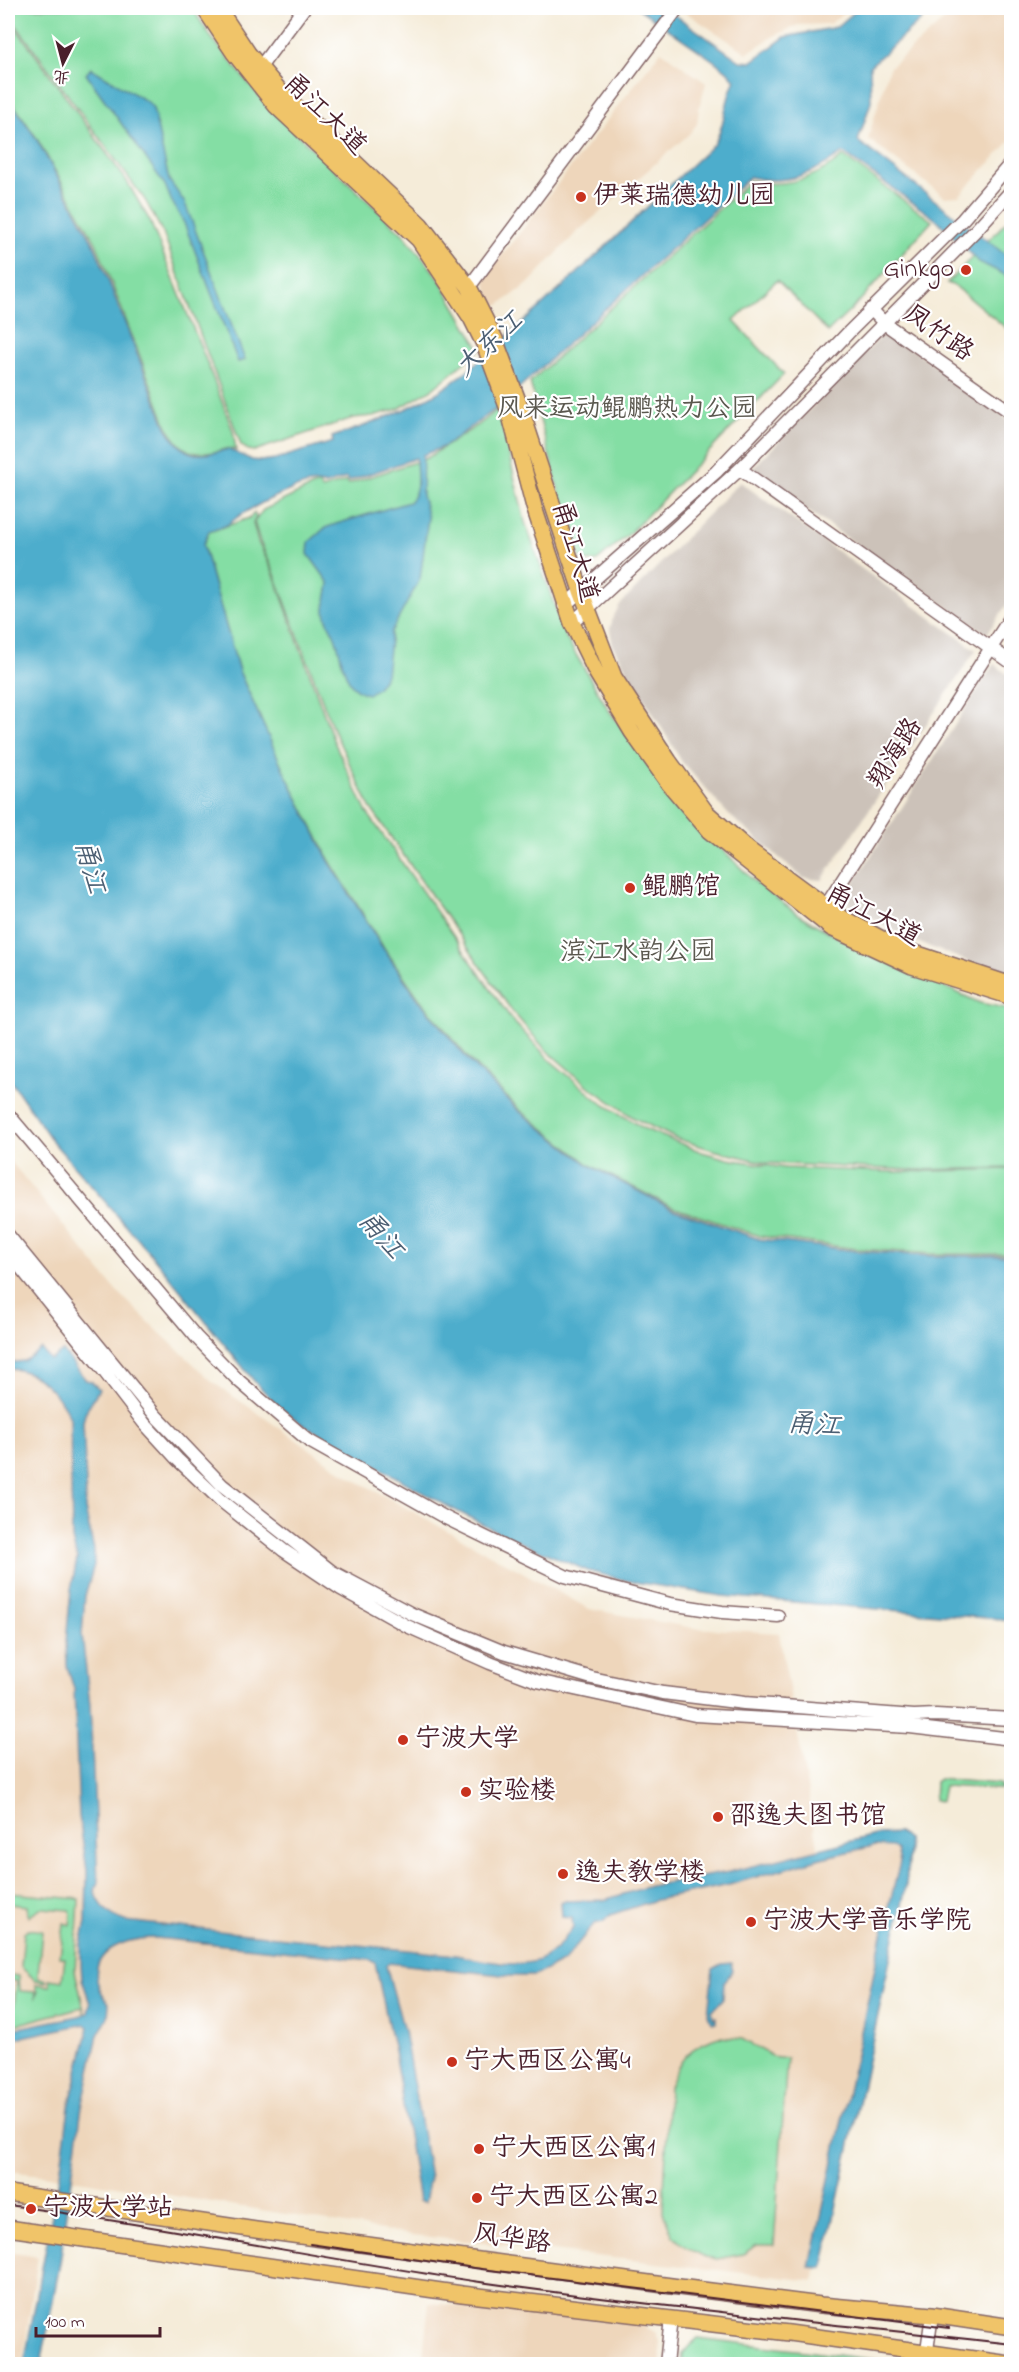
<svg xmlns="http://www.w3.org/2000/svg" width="1019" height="2372" viewBox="0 0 1019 2372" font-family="'Indie Flower','LXGW WenKai TC',sans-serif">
	<rect width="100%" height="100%" fill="#fff"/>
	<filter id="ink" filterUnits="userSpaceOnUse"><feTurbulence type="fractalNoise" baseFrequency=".0167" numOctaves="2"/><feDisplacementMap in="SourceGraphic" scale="12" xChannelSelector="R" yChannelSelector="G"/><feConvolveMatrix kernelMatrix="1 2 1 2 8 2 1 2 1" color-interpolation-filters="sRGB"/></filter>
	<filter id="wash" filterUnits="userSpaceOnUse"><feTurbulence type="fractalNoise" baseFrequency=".008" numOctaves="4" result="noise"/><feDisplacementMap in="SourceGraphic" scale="24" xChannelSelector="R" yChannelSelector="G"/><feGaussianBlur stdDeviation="1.35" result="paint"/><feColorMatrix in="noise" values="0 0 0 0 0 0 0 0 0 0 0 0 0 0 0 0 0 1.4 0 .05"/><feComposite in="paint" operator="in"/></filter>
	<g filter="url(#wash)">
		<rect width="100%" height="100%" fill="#f5ecd9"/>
		<path fill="#eed6bb" d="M688 8H849L830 24 798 25 772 37 747 53 685 12Z
			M959 8H995L1011 16V140L959 196 945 197 868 139 889 68Z
			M661 51 706 83 699 108 697 124 689 134 575 234 528 284 499 305 492 304 485 281 489 272Z
			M8 1158 116 1290 160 1333 214 1383 350 1477 589 1609 693 1628 779 1633 820 1857 874 1847 901 1850 903 1875 814 2281 413 2235 66 2178 8 2171Z
			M8 2252 38 2257 22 2364H8Z
			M429 2303 639 2323 656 2333 660 2344 661 2364H422Z"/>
		<path fill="#ccc2b9" d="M884 334 898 339 1011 422V598L987 634 750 471Z
			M740 482 976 650 822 880 803 878 728 814 682 762 613 646 610 629 613 618 619 606Z
			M994 664 1011 677V971L978 965 909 939 849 905V890Z"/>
		<path fill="#84dea4" stroke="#677e68" stroke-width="1.5" d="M8 8H192L211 37 267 106 405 236 438 277 480 349 434 388 398 409 373 416 353 418 254 451 248 450 241 445 163 233 145 200 8 14Z
			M8 17 126 180 150 221 208 365 233 431 236 450C229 447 225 449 218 451 190 458 180 449 167 426L96 243 36 137 8 96Z
			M843 156 932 221 856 305 828 332 777 280 734 321 784 374 629 534 597 561 584 562 574 549 530 382 750 181C784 188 816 179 843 156Z
			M1006 222H1011V332L955 286 947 283Z
			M498 409 525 522 566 638 610 712 694 821 755 882 799 915 839 938 980 1003 1011 1009V1168L911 1170 766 1163 713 1150 675 1138 634 1118 587 1085 545 1049 512 1011 370 807 333 729 274 572 260 542 254 522 263 510 311 487 319 484 322 489 347 481 348 484 427 458 480 424Z
			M254 513 256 517 253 523 258 542 273 572 333 739 366 811 512 1020 551 1061 600 1102 645 1129 702 1152 728 1159 785 1168 897 1172 1011 1169V1254H932L857 1249 759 1236 672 1207 590 1165 520 1110 470 1060 419 998 382 945 330 861 284 771 239 671 203 545 209 532 249 518Z
			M939 1779 1000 1784V1787L1011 1788V1790L944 1786 941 1801 934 1800 935 1782Z
			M9 1893 79 1899 75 1971 85 2014 82 2007 8 2027V2006H14L17 1981 8 1980V1975L19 1976 20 1991 36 1992 35 1999 38 1991 36 1988V1984L50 1986 49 1979 62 1981 65 1958 60 1957 64 1923 70 1925 71 1914 69 1910 42 1908 28 1917 27 1906 10 1904 8 1900Z
			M28 1929 42 1931 38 1974 39 1978 46 1979V1982L35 1980 21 1967 24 1932Z
			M720 2037 742 2039 772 2056 787 2058 774 2245H757L743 2254 718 2259 705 2257 684 2246 673 2236 663 2212 669 2087C680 2058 689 2046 720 2037Z
			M698 2338 893 2362 896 2364H682L683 2352Z"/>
		<path fill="#4eadcc" stroke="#4c667c" stroke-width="1.5" d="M638 8H665L740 61 751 62 785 37 837 27 859 8H934L870 66 871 102 858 141 1011 259V278L979 262 938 221 843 153C813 174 786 186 750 177L497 408 445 446 423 455 422 495 428 518 420 579 391 632 386 675 377 688 368 694C342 690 343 657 335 637 332 629 325 620 325 611 325 602 328 592 329 583L308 554 309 542 325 528 336 524 409 502C421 491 416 473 416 458L349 481 346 478 325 485C311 476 257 505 242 514 237 517 232 522 227 525 221 528 215 529 209 531L203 545 239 671 284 771 329 861 381 945 418 999 469 1061 519 1111 589 1165 672 1209 759 1239 857 1251 932 1256H1011V1620L722 1596 628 1581 588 1571 508 1537 449 1507 302 1424 280 1408 254 1381 149 1252 53 1142 8 1077V97L36 138 94 244 166 427C184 458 195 458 228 449L252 460 261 461 276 459 333 442 332 437C366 426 401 413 433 395 460 380 483 356 507 336 579 275 645 208 714 144 726 125 724 101 735 80L727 71 714 61Z
			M91 68 148 102 153 108 169 180 185 203 245 360 238 362 184 223 171 200 165 185 86 74Z
			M41 1349 50 1360 63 1351 86 1380 91 1381 99 1389 85 1413 83 1422 86 1485 85 1509 94 1550V1565L85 1596 82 1635 90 1705 98 1882 95 1891C100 1906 109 1916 125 1921 232 1933 339 1943 447 1954 475 1957 504 1968 532 1962 550 1959 563 1941 573 1927L572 1918 562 1917 561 1902 563 1901 604 1900 650 1886 729 1872 879 1834 898 1833 908 1839 909 1850 906 1886 823 2268 810 2267 882 1935 900 1862 897 1850 892 1847 874 1846 821 1858 729 1885 656 1900 610 1915 603 1922 594 1924 564 1961 534 1976H511L388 1963 386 1965 404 2031 430 2177 425 2202 419 2201 394 2051 375 1963 370 1960 156 1938C116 1937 75 1961 109 2003L108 2017 98 2035 82 2107 60 2263 41 2364H24L61 2167 69 2107 89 2027 85 2024 8 2040V2030L79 2016 88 2013 90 2003 82 1979 81 1964V1944L86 1922 87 1871 79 1816 74 1689 67 1666 66 1641 71 1589 77 1559 72 1539 70 1418C59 1394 36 1368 8 1369V1363L24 1361Z
			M731 1963 733 1971 724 1982 723 1999 712 2011 713 2018 716 2017V2022H713L710 2020 708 2014 713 1969 722 1964Z"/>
	</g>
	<g filter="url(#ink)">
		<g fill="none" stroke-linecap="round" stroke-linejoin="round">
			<defs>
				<path id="minor" d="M255 74 304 8
					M469 287 678 8
					M871 309 884 323 1012 413
					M740 469 1012 663
					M564 606 716 472 848 333 963 219 1012 162
					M572 623 740 469 975 231 1012 190
					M822 912 1012 615
					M8 1114 197 1338 239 1381 309 1441 446 1518 565 1576 670 1604 722 1612 778 1616
					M8 1235 156 1416 222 1485 331 1571 412 1614 504 1652 592 1678 663 1693 744 1703 914 1716 936 1715 1012 1719
					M8 1252 97 1362 144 1423 177 1459 220 1500 283 1550 341 1589 407 1626 490 1663 537 1681 695 1715 910 1727 1012 1739
					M666 2364 671 2318
					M925 2364 932 2315"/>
				<path id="major" d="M204 8 234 53 276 106 419 240 471 318 484 344 509 412 534 507 572 623 596 672 632 732 669 784 709 831 831 928 912 966 1012 997
					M218 8 248 53 281 92 421 225 469 287 495 339 520 406 581 591 614 677 669 761 706 812 749 850 839 916 897 947 1012 985
					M8 2193 256 2230 679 2287 821 2305 932 2315 1012 2327
					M8 2228 462 2294 789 2333 1010 2364"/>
			</defs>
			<use href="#minor" stroke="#866768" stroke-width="15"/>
			<use href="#major" stroke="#866768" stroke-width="18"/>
			<use href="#minor" stroke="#fff" stroke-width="12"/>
			<use href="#major" stroke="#f0c469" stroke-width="15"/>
			<path stroke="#4a1f2b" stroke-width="2" d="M8 2205C166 2226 322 2259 480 2282 657 2307 834 2324 1012 2344
				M310 2244 481 2269 949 2328"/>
		</g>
	</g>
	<g fill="#c8321e" stroke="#fff" stroke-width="2">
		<circle cx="581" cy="197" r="6"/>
		<circle cx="966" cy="270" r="6"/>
		<circle cx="630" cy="888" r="6"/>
		<circle cx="403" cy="1740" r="6"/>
		<circle cx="466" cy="1792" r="6"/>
		<circle cx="718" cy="1817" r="6"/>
		<circle cx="563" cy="1874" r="6"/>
		<circle cx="751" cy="1922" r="6"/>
		<circle cx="452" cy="2062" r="6"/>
		<circle cx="479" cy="2149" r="6"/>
		<circle cx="477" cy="2198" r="6"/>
		<circle cx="31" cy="2209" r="6"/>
	</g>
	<g text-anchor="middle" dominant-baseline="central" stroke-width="4.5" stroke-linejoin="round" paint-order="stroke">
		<g font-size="26" fill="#4a1f2b" stroke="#fff">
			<text transform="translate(324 115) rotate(44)">甬江大道</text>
			<text transform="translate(938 334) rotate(35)">凤竹路</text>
			<text transform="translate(574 552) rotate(73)">甬江大道</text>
			<text transform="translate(896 754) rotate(-58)">翔海路</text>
			<text transform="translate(873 916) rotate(28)">甬江大道</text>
			<text transform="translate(512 2240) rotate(8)">风华路</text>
		</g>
		<g font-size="26" fill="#4a1f2b" stroke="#fff" text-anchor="start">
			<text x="593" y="197">伊莱瑞德幼儿园</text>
			<text x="954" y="270" text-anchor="end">Ginkgo</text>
			<text x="642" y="888">鲲鹏馆</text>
			<text x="415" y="1740">宁波大学</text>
			<text x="478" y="1792">实验楼</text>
			<text x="730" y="1817">邵逸夫图书馆</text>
			<text x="575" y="1874">逸夫教学楼</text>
			<text x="763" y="1922">宁波大学音乐学院</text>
			<text x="464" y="2062">宁大西区公寓4</text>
			<text x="491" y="2149">宁大西区公寓1</text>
			<text x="489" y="2198">宁大西区公寓2</text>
			<text x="43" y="2209">宁波大学站</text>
		</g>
		<g font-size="26" fill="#5b584f" stroke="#fff">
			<text x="627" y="410">风来运动鲲鹏热力公园</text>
			<text x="638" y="953">滨江水韵公园</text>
		</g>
		<g font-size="27" font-style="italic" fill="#4c5f73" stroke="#fff">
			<text transform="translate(490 345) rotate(-43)">大东江</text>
			<text transform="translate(89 867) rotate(75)">甬江</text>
			<text transform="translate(380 1236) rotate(49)">甬江</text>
			<text transform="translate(814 1426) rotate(4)">甬江</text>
		</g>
	</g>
	<rect width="1019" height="2372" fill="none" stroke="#fff" stroke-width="30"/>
	<g transform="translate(63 63) rotate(186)" stroke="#ffffff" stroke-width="4.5" paint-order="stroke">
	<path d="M0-4.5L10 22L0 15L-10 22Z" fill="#4a1f2b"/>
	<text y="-9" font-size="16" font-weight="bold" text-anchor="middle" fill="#4a1f2b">北</text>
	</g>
	<path d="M36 2327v9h124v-9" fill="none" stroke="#4a1f2b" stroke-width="3"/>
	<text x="45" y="2327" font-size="18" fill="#4a1f2b" stroke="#ffffff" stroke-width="4.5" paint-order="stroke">100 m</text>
</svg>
